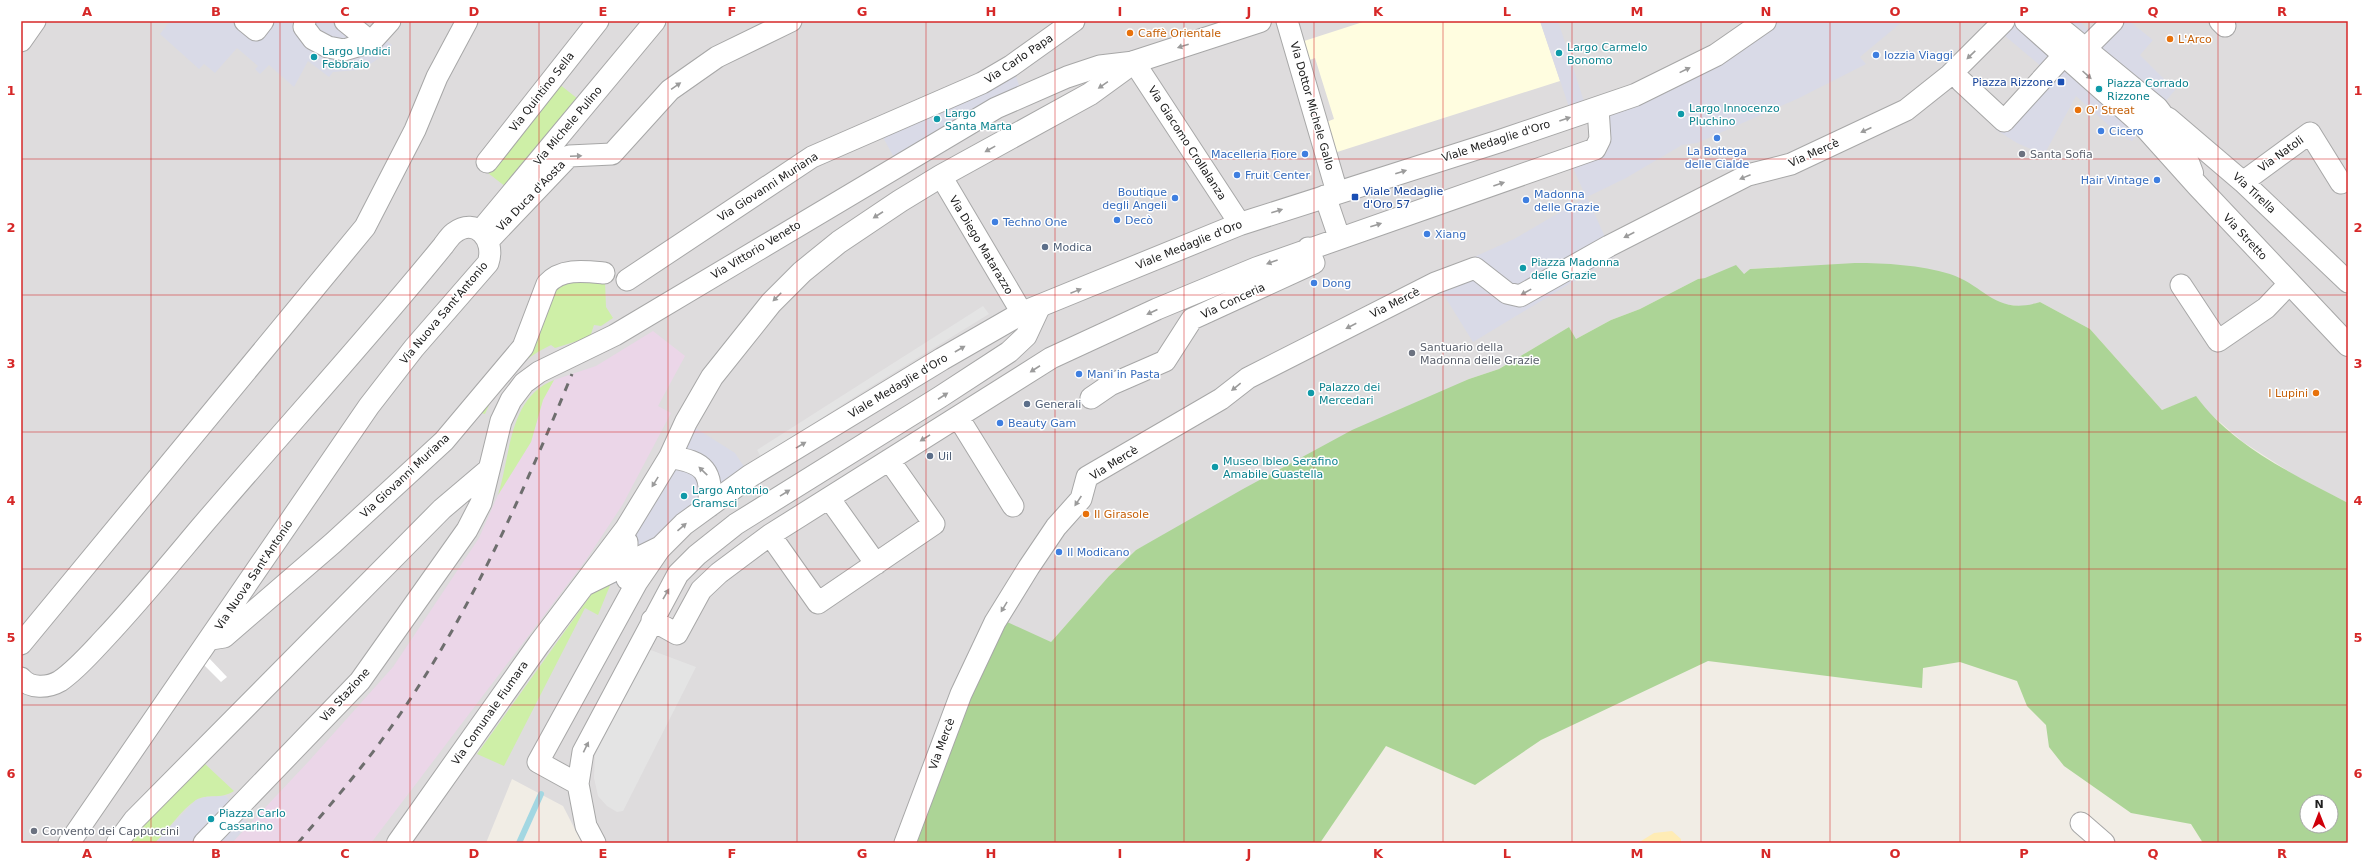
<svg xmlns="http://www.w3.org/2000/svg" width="2369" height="864" viewBox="0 0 2369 864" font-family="'DejaVu Sans',sans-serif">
	<rect width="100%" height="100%" fill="#f1ede5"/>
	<path fill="#dedcdd" d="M21 21H2348V503L2294 475 2243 442 2207 411 2196 397 2162 410 2090 329 2040 302 2026 307 2001 304 1950 274 1778 267 1750 269 1744 274 1698 279 1640 309 1611 320 1576 339 1569 327 1499 369 1469 379 1136 550 1109 576 1051 642 915 843H582L563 806 512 779 486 843H21Z"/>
	<path fill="#ebd6e8" d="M653 331 685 356 658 406 671 413 623 504 586 560 371 843H232L309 761 393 667 479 538 498 495 531 442 543 399 554 380 596 366Z"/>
	<path fill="#fffde0" d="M1366 21H1540L1560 81 1334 153 1324 123 1334 119 1315 58 1307 61 1301 42Z"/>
	<path fill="#ceefa7" d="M559 84 578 99 506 187 488 173Z
		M557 281H605L606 307 613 318 601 326 594 325 590 337 555 348 551 345C520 360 498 382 485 414L477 412Z
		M554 380 543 400 531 442 498 495C511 455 508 398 554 380Z
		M603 578 611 583 598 615 585 608 504 766 477 754Z
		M204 763 234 791C220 800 208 793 196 800 181 810 168 830 155 843H127L135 831Z"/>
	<path fill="#acd496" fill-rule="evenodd" d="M1855 263C1885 263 1921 265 1950 274 1986 286 1995 316 2040 302L2090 329 2162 410 2196 396C2232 446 2295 475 2348 503V843H2203L2191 824 2131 813 2064 766 2049 747 2046 725 2027 706 2017 681 1960 662 1923 668 1922 688 1708 661 1541 740 1475 785 1386 746 1320 843H915L971 693 1005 621 1051 642 1109 576 1136 550 1243 489 1352 430 1469 379 1499 369 1569 327 1576 339 1611 320 1640 309 1698 279 1705 278 1736 265 1744 274 1750 269ZM2307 802H2331V826H2307Z"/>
	<path fill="#ffecb5" d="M1672 831 1681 839V843H1638L1654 833Z"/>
	<path fill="#e4e4e4" d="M983 306 989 314 859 394 761 457 757 450Z
		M648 649 696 667 623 811 617 812 607 806 598 796 594 778 595 755Z"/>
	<path fill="#d9dae7" d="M170 21H362L392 45 386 53 369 65 357 70 333 72 329 77 308 61 294 87 269 65 260 74 255 69 258 66 237 48 215 73 204 64 199 69 160 34Z
		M1540 21H1558L1587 111 1572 116Z
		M1765 21H1903L1860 57 1866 64 1797 99 1697 143 1682 145 1626 178 1587 197 1614 257 1473 342 1432 276 1514 239 1586 197 1569 159 1595 149 1598 108Z
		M1994 21H2079L2097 37 2113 21H2129L2153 40 2140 55 2175 90 2132 141 2116 132 2076 96 2044 155 2017 143 1995 129 2004 121 2042 67 2005 36Z
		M1015 74 1023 96 898 165 878 128Z
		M686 422 735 453 750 476 626 585 611 583Z
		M226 796 248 824 232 843H155L196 800 206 797Z"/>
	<path fill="#fff" d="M207 656 227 677 221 682 202 663Z"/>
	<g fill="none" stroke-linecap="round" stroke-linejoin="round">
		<path stroke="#a2d7e2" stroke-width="6" d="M519 843 541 794"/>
		<defs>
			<path id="minor" d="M245 21 256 30 263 21
				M305 21 304 27 313 39 328 47 344 50 371 42 390 21
				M345 21 371 42
				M1287 21 1337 192
				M2220 21 2225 26
				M21 41 35 21
				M2084 50 2113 21
				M1961 81 2004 121 2064 55
				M2168 118 2243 182 2348 282
				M487 162 598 21
				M941 176 1022 313
				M2243 182 2310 133 2341 183
				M1325 196 1339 237
				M481 230 655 21
				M489 240 569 156 612 154 670 90 717 57 791 21
				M627 280 812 157 982 83 1011 66 1074 21
				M2181 285 2218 341 2266 308 2289 284
				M1091 398 1110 385 1165 361 1192 319 1314 263 1308 248
				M958 417 1013 506
				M829 498 876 564
				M770 535 818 603 934 524 889 460
				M627 579V542
				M652 620 677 634 701 590 719 573 770 535 1051 358 1157 309 1256 268 1595 149 1600 139 1598 108
				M211 639 224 637 333 543 444 441 523 347 547 284C561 268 584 271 604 273
				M21 644 365 227 415 130 437 77 467 21
				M21 678C30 689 48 688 60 681 76 670 90 654 103 640 137 604 169 565 201 527 281 433 365 342 443 246 446 242 450 236 454 233 476 216 496 240 488 263L414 348 369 406 69 843
				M578 784 583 752 678 574 697 555 736 524 940 397 1009 352 1026 336 1040 306
				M2081 823 2104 843
				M117 843 134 820 442 509 488 470
				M204 843 360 681 467 530 481 503 501 421 511 400 524 383 539 372 615 335 996 108 1067 77 1100 66 1134 62 1240 224
				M595 843 586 826 578 784 538 762 637 582 661 547
				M905 843 961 694 995 622 1029 567 1056 527 1081 499 1087 477 1221 399 1248 378 1435 283 1475 268 1507 293 1520 296 1609 246 1748 175 1791 164 1906 110 1950 75 2004 21"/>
			<path id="tertiary" d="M2026 21 2144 126 2197 185 2348 345
				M2051 21 2157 108 2178 136 2192 173
				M670 457C704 462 713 471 709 506
				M584 585 661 547 684 524 750 476 942 359 1022 313 1240 224 1500 141 1635 95 1716 55 1765 21
				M398 843 539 644 626 529 670 457 686 422 712 377 771 303 802 272 839 242 900 201 941 176 1090 94 1134 62 1260 21"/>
		</defs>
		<use href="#minor" stroke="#a7a7a7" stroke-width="23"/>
		<use href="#tertiary" stroke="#a7a7a7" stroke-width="24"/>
		<use href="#minor" stroke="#fff" stroke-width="21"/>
		<use href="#tertiary" stroke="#fff" stroke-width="22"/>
		<path stroke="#6e6e6e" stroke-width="3" stroke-dasharray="8 8" stroke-linecap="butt" d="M298 843C329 806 361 770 389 730 467 621 521 498 572 374"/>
	</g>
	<defs><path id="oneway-solid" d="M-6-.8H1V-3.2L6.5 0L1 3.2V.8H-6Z"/></defs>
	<g fill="#9b9b9b">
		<use href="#oneway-solid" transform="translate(1183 46) rotate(162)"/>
		<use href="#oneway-solid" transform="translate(1971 55) rotate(136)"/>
		<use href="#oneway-solid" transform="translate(1685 70) rotate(-26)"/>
		<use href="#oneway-solid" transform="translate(2087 75) rotate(42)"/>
		<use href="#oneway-solid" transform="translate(1103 85) rotate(145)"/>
		<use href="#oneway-solid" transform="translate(676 86) rotate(-35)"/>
		<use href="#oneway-solid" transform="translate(1565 119) rotate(-19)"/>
		<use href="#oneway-solid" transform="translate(1866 130) rotate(155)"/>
		<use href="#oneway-solid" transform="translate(990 149) rotate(151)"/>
		<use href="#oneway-solid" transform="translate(576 156) rotate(-2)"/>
		<use href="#oneway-solid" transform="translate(1401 172) rotate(-17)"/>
		<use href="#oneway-solid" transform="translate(1745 177) rotate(158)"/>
		<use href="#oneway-solid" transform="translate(1499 184) rotate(-19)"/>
		<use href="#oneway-solid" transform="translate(1277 211) rotate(-18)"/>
		<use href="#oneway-solid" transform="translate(878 215) rotate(147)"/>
		<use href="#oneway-solid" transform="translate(1376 225) rotate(-18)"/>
		<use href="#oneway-solid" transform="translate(1629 235) rotate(153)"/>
		<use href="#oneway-solid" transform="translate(1272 262) rotate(160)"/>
		<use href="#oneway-solid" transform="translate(1076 291) rotate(-22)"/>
		<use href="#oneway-solid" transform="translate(1526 292) rotate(151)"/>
		<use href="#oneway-solid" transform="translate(777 297) rotate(135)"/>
		<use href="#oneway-solid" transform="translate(1152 312) rotate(155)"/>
		<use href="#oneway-solid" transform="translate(1351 326) rotate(153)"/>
		<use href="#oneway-solid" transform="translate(960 349) rotate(-30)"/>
		<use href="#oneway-solid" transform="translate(1035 369) rotate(147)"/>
		<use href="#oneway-solid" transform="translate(1236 387) rotate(141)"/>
		<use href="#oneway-solid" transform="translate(943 396) rotate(-33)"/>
		<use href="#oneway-solid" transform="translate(925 438) rotate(148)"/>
		<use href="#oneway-solid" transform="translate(801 445) rotate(-31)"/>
		<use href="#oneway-solid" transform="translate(703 471) rotate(-136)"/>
		<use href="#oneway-solid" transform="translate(655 482) rotate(122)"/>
		<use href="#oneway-solid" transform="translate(785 493) rotate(-32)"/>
		<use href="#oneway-solid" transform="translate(1078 501) rotate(124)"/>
		<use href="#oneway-solid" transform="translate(682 527) rotate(-41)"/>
		<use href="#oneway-solid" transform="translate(666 594) rotate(-60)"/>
		<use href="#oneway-solid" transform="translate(1004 607) rotate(121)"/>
		<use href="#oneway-solid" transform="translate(586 747) rotate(-64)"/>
	</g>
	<path fill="none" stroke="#d62828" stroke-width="1" stroke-opacity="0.55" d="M151 21V843M280 21V843M410 21V843M539 21V843M668 21V843M797 21V843M926 21V843M1055 21V843M1184 21V843M1314 21V843M1443 21V843M1572 21V843M1701 21V843M1830 21V843M1960 21V843M2089 21V843M2218 21V843M21 159H2348M21 295H2348M21 432H2348M21 569H2348M21 705H2348"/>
	<g fill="#e8710a" stroke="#fff" stroke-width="1.5">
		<circle cx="1130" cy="33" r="4"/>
		<circle cx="2170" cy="39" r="4"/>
		<circle cx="2078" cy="110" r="4"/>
		<circle cx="2316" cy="393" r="4"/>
		<circle cx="1086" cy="514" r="4"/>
	</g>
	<g fill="#0f9aa8" stroke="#fff" stroke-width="1.5">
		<circle cx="1559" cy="53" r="4"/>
		<circle cx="314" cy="57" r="4"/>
		<circle cx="2099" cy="89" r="4"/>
		<circle cx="1681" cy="114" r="4"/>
		<circle cx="937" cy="119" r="4"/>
		<circle cx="1523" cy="268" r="4"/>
		<circle cx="1311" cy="393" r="4"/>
		<circle cx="1215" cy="467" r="4"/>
		<circle cx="684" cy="496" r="4"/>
		<circle cx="211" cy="819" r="4"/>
	</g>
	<g fill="#3f7fe0" stroke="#fff" stroke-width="1.5">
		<circle cx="1876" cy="55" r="4"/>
		<circle cx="2101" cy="131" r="4"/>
		<circle cx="1717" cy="138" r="4"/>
		<circle cx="1305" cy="154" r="4"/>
		<circle cx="1237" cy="175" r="4"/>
		<circle cx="2157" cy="180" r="4"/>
		<circle cx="1175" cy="198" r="4"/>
		<circle cx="1526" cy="200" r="4"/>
		<circle cx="1117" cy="220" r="4"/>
		<circle cx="995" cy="222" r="4"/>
		<circle cx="1427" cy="234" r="4"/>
		<circle cx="1314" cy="283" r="4"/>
		<circle cx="1079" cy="374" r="4"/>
		<circle cx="1000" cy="423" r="4"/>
		<circle cx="1059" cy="552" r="4"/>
	</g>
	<g fill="#1a4fb4" stroke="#fff" stroke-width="1.5">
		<rect x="2057" y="78" width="8" height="8" rx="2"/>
		<rect x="1351" y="193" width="8" height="8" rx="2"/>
	</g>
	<g fill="#6b7280" stroke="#fff" stroke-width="1.5">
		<circle cx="2022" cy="154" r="4"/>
		<circle cx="1412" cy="353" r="4"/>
		<circle cx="34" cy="831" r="4"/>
	</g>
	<g fill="#5c6f8a" stroke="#fff" stroke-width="1.5">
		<circle cx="1045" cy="247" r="4"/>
		<circle cx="1027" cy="404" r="4"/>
		<circle cx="930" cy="456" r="4"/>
	</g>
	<g text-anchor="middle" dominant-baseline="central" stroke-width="3" stroke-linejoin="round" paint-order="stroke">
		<g font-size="11" fill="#c56008" stroke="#fff" text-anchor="start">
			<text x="1138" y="33">Caffè Orientale</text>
			<text x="2178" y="39">L'Arco</text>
			<text x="2086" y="110">O' Streat</text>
			<text x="2308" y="393" text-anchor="end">I Lupini</text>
			<text x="1094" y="514">Il Girasole</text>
		</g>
		<g font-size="11" fill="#0d838f" stroke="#fff" text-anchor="start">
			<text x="1567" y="47">Largo Carmelo<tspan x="1567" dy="13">Bonomo</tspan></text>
			<text x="322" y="51">Largo Undici<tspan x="322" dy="13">Febbraio</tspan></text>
			<text x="2107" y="83">Piazza Corrado<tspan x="2107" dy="13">Rizzone</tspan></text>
			<text x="1689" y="108">Largo Innocenzo<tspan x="1689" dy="13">Pluchino</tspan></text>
			<text x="945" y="113">Largo<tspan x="945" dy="13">Santa Marta</tspan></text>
			<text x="1531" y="262">Piazza Madonna<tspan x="1531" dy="13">delle Grazie</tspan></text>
			<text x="1319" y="387">Palazzo dei<tspan x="1319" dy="13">Mercedari</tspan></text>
			<text x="1223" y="461">Museo Ibleo Serafino<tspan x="1223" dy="13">Amabile Guastella</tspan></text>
			<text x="692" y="490">Largo Antonio<tspan x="692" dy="13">Gramsci</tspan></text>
			<text x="219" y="813">Piazza Carlo<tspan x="219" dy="13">Cassarino</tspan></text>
		</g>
		<g font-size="11" fill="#366cbe" stroke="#fff" text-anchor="start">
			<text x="1884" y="55">Iozzia Viaggi</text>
			<text x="2109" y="131">Cicero</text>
			<text x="1717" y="151" text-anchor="middle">La Bottega<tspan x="1717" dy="13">delle Cialde</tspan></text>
			<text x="1297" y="154" text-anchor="end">Macelleria Fiore</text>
			<text x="1245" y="175">Fruit Center</text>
			<text x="2149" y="180" text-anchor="end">Hair Vintage</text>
			<text x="1167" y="192" text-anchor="end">Boutique<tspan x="1167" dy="13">degli Angeli</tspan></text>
			<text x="1534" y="194">Madonna<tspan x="1534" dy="13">delle Grazie</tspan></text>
			<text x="1125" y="220">Decò</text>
			<text x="1003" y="222">Techno One</text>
			<text x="1435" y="234">Xiang</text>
			<text x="1322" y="283">Dong</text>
			<text x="1087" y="374">Mani in Pasta</text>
			<text x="1008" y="423">Beauty Gam</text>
			<text x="1067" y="552">Il Modicano</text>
		</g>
		<g font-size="11" fill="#202020" stroke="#fff">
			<text transform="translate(1019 59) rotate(-34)">Via Carlo Papa</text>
			<text transform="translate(542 92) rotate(-52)">Via Quintino Sella</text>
			<text transform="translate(1312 106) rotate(74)">Via Dottor Michele Gallo</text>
			<text transform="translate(568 126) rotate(-50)">Via Michele Pulino</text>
			<text transform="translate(1496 141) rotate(-18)">Viale Medaglie d'Oro</text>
			<text transform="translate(1187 143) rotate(57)">Via Giacomo Crollalanza</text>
			<text transform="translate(1814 153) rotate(-24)">Via Mercè</text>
			<text transform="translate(2281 154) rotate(-36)">Via Natoli</text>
			<text transform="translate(768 187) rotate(-33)">Via Giovanni Muriana</text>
			<text transform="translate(2254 193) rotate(43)">Via Tirella</text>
			<text transform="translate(531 196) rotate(-46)">Via Duca d'Aosta</text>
			<text transform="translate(2245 237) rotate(47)">Via Stretto</text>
			<text transform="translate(981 245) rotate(59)">Via Diego Matarazzo</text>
			<text transform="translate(1189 245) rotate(-22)">Viale Medaglie d'Oro</text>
			<text transform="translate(756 250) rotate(-31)">Via Vittorio Veneto</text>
			<text transform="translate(1233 301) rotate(-25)">Via Conceria</text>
			<text transform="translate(1395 303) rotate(-27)">Via Mercè</text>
			<text transform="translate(444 313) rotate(-50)">Via Nuova Sant'Antonio</text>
			<text transform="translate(898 386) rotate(-31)">Viale Medaglie d'Oro</text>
			<text transform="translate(1114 463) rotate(-32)">Via Mercè</text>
			<text transform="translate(405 476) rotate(-43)">Via Giovanni Muriana</text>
			<text transform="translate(254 575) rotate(-56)">Via Nuova Sant'Antonio</text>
			<text transform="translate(345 695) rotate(-48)">Via Stazione</text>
			<text transform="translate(490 713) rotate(-55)">Via Comunale Fiumara</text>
			<text transform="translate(942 744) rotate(-70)">Via Mercè</text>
		</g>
		<g font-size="11" fill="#164399" stroke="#fff" text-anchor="end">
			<text x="2053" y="82">Piazza Rizzone</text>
			<text x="1363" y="191" text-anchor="start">Viale Medaglie<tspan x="1363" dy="13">d'Oro 57</tspan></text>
		</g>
		<g font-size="11" fill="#5b616d" stroke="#fff" text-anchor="start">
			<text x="2030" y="154">Santa Sofia</text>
			<text x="1420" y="347">Santuario della<tspan x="1420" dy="13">Madonna delle Grazie</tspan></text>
			<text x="42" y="831">Convento dei Cappuccini</text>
		</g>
		<g font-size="11" fill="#4e5e75" stroke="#fff" text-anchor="start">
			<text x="1053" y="247">Modica</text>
			<text x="1035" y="404">Generali</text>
			<text x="938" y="456">Uil</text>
		</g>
	</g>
	<rect width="2369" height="864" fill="none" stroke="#ffffff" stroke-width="44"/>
	<g transform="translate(2319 814)"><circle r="19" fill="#ffffff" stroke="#a6a6a6"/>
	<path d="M0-3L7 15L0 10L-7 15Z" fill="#cf000a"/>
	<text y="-6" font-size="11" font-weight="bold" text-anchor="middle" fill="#202020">N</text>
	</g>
	<rect x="22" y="22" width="2325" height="820" fill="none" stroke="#d62828" stroke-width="1.5"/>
	<g font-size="13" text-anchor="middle" font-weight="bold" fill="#d62828">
		<text x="87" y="16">A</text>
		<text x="216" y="16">B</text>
		<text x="345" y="16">C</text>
		<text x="474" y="16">D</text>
		<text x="603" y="16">E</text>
		<text x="732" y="16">F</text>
		<text x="862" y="16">G</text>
		<text x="991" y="16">H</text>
		<text x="1120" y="16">I</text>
		<text x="1249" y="16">J</text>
		<text x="1378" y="16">K</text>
		<text x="1507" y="16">L</text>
		<text x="1637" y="16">M</text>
		<text x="1766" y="16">N</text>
		<text x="1895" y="16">O</text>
		<text x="2024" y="16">P</text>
		<text x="2153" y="16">Q</text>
		<text x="2282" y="16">R</text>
		<text x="11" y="95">1</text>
		<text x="2358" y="95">1</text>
		<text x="11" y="232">2</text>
		<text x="2358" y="232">2</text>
		<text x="11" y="368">3</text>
		<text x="2358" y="368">3</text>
		<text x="11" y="505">4</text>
		<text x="2358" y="505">4</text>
		<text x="11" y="642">5</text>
		<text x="2358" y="642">5</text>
		<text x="11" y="778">6</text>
		<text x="2358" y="778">6</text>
		<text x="87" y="858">A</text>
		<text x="216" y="858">B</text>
		<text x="345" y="858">C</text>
		<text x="474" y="858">D</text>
		<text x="603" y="858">E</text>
		<text x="732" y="858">F</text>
		<text x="862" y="858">G</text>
		<text x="991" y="858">H</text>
		<text x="1120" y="858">I</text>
		<text x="1249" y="858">J</text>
		<text x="1378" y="858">K</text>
		<text x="1507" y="858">L</text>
		<text x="1637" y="858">M</text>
		<text x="1766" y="858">N</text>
		<text x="1895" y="858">O</text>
		<text x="2024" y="858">P</text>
		<text x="2153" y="858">Q</text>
		<text x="2282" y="858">R</text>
	</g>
</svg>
